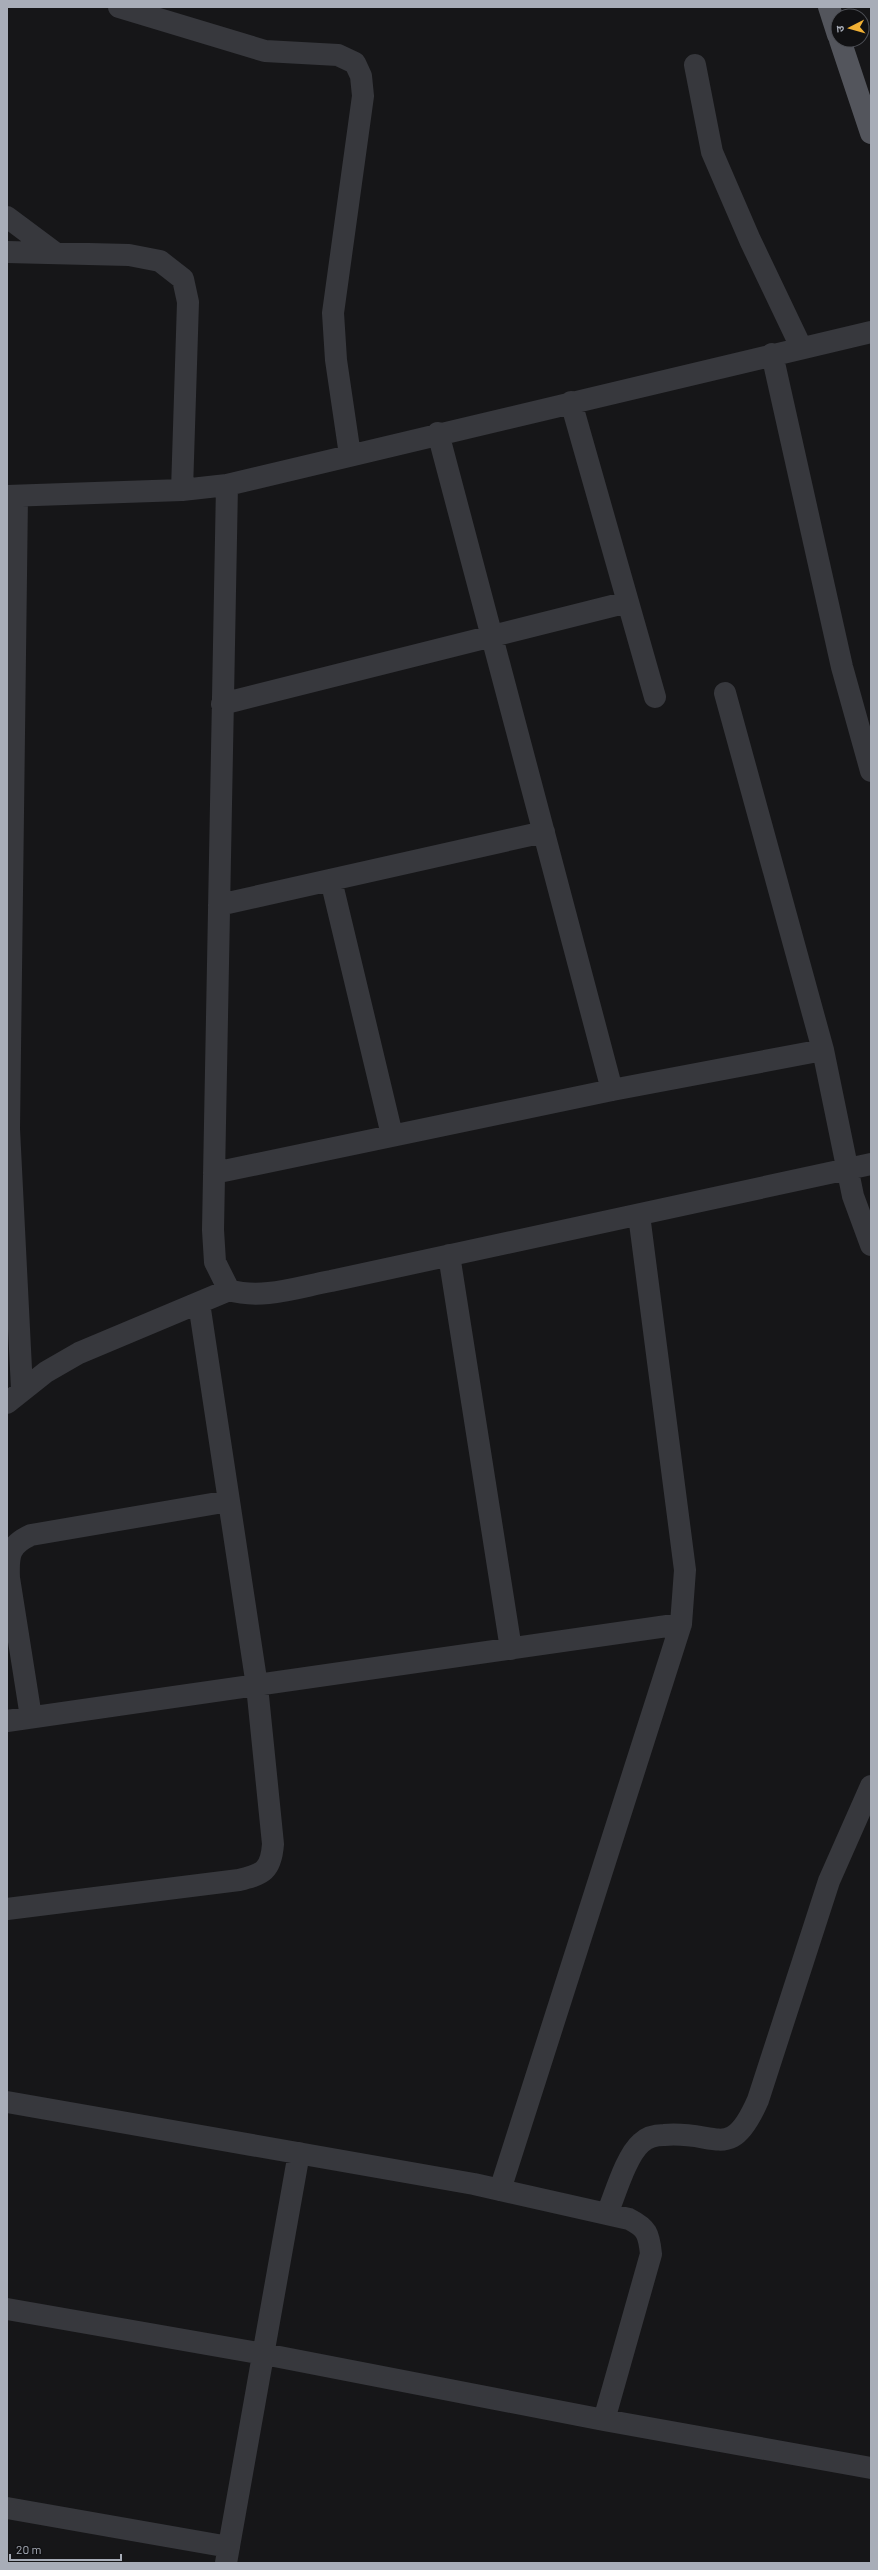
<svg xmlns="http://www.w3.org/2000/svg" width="878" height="2570" viewBox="0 0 878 2570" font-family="Barlow,'Noto Sans Devanagari',sans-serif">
	<rect width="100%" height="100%" fill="#161618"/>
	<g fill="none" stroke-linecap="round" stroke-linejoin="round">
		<path stroke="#37383d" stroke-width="22" d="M119 7 265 51 338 55 355 63 361 76 363 96 333 313 336 360 350 455
			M695 65 712 152 750 240 801 347
			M7 217 54 252
			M7 252 129 255 160 261 183 279 188 302 182 490
			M772 354 842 667 871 771
			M571 402 655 697
			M438 433 612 1090
			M227 485 213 1230 215 1262 229 1290
			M7 496 182 490 227 485 871 332
			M17 496 9 1129 22 1389
			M725 693 823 1050 853 1196 871 1245
			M222 704 628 602
			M331 880 392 1135
			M219 905 544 832
			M214 1173 612 1090 823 1050
			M449 1255 511 1649
			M7 1403 46 1372 79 1353 229 1290C262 1300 298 1287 331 1281L871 1164
			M31 1717 9 1578C8 1555 9 1545 31 1535L229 1501
			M7 1721 681 1624
			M7 1909 239 1880C263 1874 271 1871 273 1844L257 1686 199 1303
			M7 2102 474 2184 629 2219C647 2228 649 2234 651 2254L604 2420
			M500 2190 681 1624 685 1570 639 1215
			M607 2214C615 2195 626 2156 641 2143 647 2137 657 2135 664 2135 717 2130 730 2164 758 2100L829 1881 871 1786
			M7 2309 264 2354 604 2420 871 2468
			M7 2508 229 2547
			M226 2563 299 2153"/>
		<path stroke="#53555c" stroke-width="22" d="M829 7 838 35
			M840 40 871 133"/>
	</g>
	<rect width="878" height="2570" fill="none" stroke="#a8adb8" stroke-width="16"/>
	<g transform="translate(850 28) rotate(264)"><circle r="19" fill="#111113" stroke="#4d4f55"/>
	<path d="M0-3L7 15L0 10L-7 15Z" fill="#f2b134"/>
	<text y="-6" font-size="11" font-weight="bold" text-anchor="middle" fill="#a8adb8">उ</text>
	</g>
	<path d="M10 2554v6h111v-6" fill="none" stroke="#a8adb8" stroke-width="2"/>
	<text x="16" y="2554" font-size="12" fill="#a8adb8" stroke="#111113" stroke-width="3" paint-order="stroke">20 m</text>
</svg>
